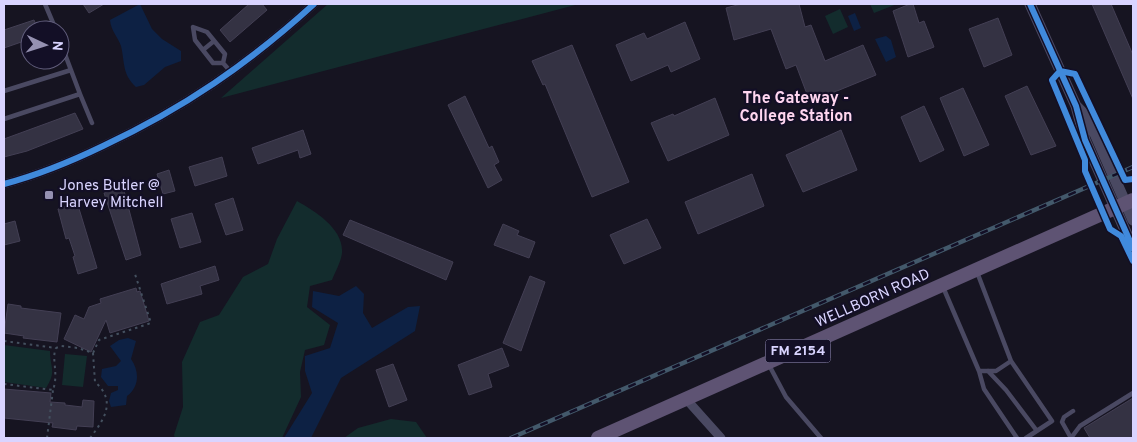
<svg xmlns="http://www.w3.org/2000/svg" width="1137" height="442" viewBox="0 0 1137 442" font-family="Overpass,sans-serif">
	<rect width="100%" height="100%" fill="#161421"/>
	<path fill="#132c2d" d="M328 4H579L221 98Z
		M870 4H897L874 13Z
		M840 9 848 27 833 34 825 16Z
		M297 201C315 211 344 229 342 253 341 262 335 272 332 280L310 286 307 307 330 325 324 345 305 350 300 372 301 397 282 438H175L174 435 183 407 182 362 200 322 219 315 243 277 268 264 277 239Z
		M4 345 50 351C50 368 57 371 46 388L4 382Z
		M65 354 87 356 83 387 62 385Z
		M391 419 416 422 427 438H344L358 428Z"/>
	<path fill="#0d2144" d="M140 4 152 29 162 39 181 51V61L165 67 144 85 136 87C122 74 125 63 121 46 118 37 111 31 110 20Z
		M855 13 861 28 854 31 848 16Z
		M886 36 891 40 896 57 886 62 875 39Z
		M356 286 364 294 363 313 372 328 408 307 420 306 415 331 341 378 311 438H284L312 393 305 371V356L330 348 338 323 312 307 313 291 339 296Z
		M128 338 136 341 131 359C140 372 139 387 127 396L126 405 111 407 109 401 111 393 118 390V386H108L101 377 102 369 116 366 121 361 110 346 119 340Z"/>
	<path fill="#343243" stroke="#433f54" d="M83 4H104L89 13Z
		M249 4H262L267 10 230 42 220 30Z
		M741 4H799L805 27 811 25 825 61 863 45 876 75 810 102 796 65 786 69 771 29 734 40 726 8Z
		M910 4H913L919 23 924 21 934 47 908 57 893 11Z
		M1092 4H1111L1133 55V99Z
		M998 18 1012 55 984 67 969 29Z
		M34 20 38 30H30V39L4 48V30Z
		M685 22 700 59 671 72 668 65 631 81 616 45 644 33 647 39Z
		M572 45 629 182 592 197 545 84 543 85 532 61Z
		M1027 86 1056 146 1031 155 1005 96Z
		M963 88 989 145 964 156 940 98Z
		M465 96 489 148 492 146 499 162 494 165 502 180 488 188 448 105Z
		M715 98 729 135 668 161 651 123 673 114 674 116Z
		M924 106 944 150 920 162 901 117Z
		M75 113 83 129 27 151 4 157V139Z
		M303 130 311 154 300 158 298 150 258 164 252 148Z
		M841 130 857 170 803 192 786 155Z
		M222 157 227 176 195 186 189 167Z
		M169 170 175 191 163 194 157 174Z
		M752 174 764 206 698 234 685 202Z
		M123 187 141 255 126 260 104 193Z
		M233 198 243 230 226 235 215 204Z
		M77 202 97 268 78 274 73 257 75 256 69 238 66 239 58 209Z
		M192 213 201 242 180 248 171 219Z
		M647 219 661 248 624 264 610 235Z
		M350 220 453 262 446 280 343 235Z
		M15 221 20 241 4 245V224Z
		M503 224 519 231 517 235 535 242 529 258 494 245Z
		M215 266 219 280 200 286 202 294 167 304 161 284Z
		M530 276 545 282 521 351 503 343Z
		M136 288 137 292 140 291 149 321 110 333 106 320 91 352 64 339 75 315 84 319 89 307 101 303 100 299Z
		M8 304 21 306V308L61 313 57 342 23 338 24 336 4 333Z
		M502 348 509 366 488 374 492 387 469 395 458 365Z
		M393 364 407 400 389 407 376 370Z
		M4 389 51 393 50 402 65 403V405L82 407 83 400 94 401 93 427 77 426 76 430 52 427 53 423 4 418Z
		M1133 398V438H1090L1084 428Z"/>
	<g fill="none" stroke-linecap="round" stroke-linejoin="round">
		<path stroke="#44505f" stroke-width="2" stroke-dasharray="2.5 4" stroke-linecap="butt" d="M485 4H495
			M4 341 56 348 61 346 78 348 93 353 99 340 151 323 134 271
			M4 384 53 390C59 373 51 359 56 348
			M47 438 53 390
			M90 438C104 420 117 401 95 382L93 353"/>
		<path stroke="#4a4962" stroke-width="4.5" d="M45 4 56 30
			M203 50 214 41
			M223 63H213L195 40 193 27 207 32 225 54 223 63 231 72
			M4 91 71 70
			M80 94 92 123
			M4 119 80 94 60 41
			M943 287 979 371H996L1011 361 977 272
			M1011 361 1052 421 1026 438
			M769 365 786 397 821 438
			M979 371 984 389 1017 438
			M988 371 1006 390 1037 431
			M1071 438 1080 426 1133 393
			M1071 438 1062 422 1064 417 1073 411"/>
		<path stroke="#4a4962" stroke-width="9" d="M4 184C38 175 72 161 103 146 184 108 248 64 314 4
			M687 400 721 438"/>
		<path stroke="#4a4962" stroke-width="11" d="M1030 4 1076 106 1085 140 1133 248
			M1076 106 1088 118 1133 220"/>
		<path stroke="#5e5373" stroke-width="14" d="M598 438 1133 200"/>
		<defs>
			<path id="rail" d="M511 438 1133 167"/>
		</defs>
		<use href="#rail" stroke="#43596b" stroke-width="4.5"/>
		<use href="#rail" stroke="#130f26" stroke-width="2.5" stroke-dasharray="8" stroke-linecap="butt"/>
		<defs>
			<path id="cycleway" d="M1030 4 1076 106 1085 140 1133 248
				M1060 71 1052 80 1085 160V171L1110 229 1121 236 1133 261
				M1060 71 1075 74 1125 180 1133 179
				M4 184C38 175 72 161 103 146 184 108 248 64 314 4"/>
		</defs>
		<use href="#cycleway" stroke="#130f26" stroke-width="9"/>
		<use href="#cycleway" stroke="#408adc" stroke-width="6"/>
	</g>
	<rect fill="#9591b1" stroke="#130f26" stroke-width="2" x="44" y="190" width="10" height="10" rx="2.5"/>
	<g text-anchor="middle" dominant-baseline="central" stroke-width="4.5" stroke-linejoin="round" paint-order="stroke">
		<rect fill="#130f26" stroke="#9e99be" stroke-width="1" x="765.5" y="339.5" width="65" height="23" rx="4"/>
		<g font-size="14" font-weight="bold" fill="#d9d4ff">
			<text x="798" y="351">FM 2154</text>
		</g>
		<g font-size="15" fill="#d9d4ff" stroke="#130f26" text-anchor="start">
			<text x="59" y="186">Jones Butler @<tspan x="59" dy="17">Harvey Mitchell</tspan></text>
		</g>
		<g font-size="15" fill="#d9d4ff" stroke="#130f26">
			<text transform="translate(873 299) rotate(-24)">WELLBORN ROAD</text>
		</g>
		<g font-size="16" font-weight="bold" fill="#ffd6f0" stroke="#130f26">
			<text x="796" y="99">The Gateway -<tspan x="796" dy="18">College Station</tspan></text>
		</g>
	</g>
	<rect width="1137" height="442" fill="none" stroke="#d9d4ff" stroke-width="10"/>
	<g transform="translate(45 45) rotate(94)"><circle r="24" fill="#130f26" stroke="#625e7d"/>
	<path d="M0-4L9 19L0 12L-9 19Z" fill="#9591b1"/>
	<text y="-8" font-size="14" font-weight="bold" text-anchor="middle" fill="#d9d4ff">N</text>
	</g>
</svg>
